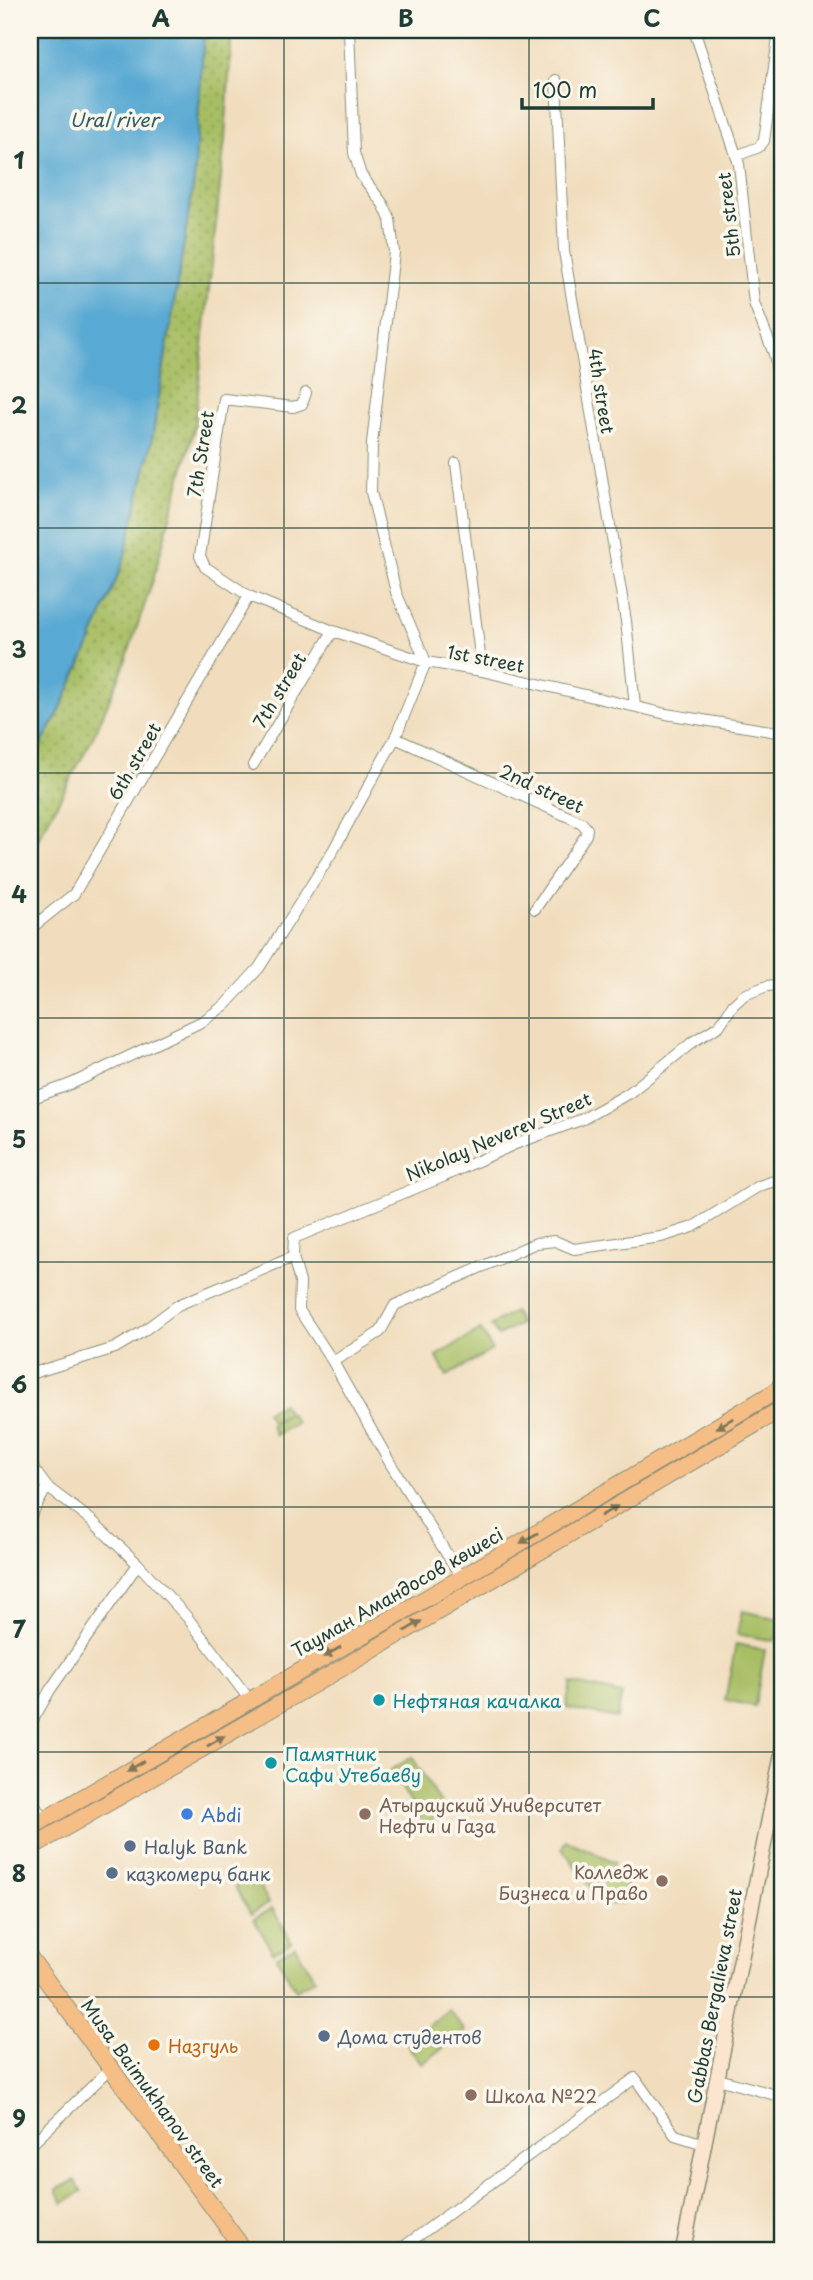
<svg xmlns="http://www.w3.org/2000/svg" width="813" height="2280" viewBox="0 0 813 2280" font-family="'Playpen Sans',sans-serif">
	<defs>
		<pattern id="grass-dots" width="8" height="8" patternUnits="userSpaceOnUse" patternTransform="scale(1.75)"><rect width="8" height="8" fill="#a7be63"/><path d="M2 2h.1M6 6h.1" fill="none" stroke="#879c52" stroke-width="1.8" stroke-linecap="round"/></pattern>
	</defs>
	<rect width="100%" height="100%" fill="#fbf7ec"/>
	<filter id="ink" filterUnits="userSpaceOnUse"><feTurbulence type="fractalNoise" baseFrequency=".0143" numOctaves="2"/><feDisplacementMap in="SourceGraphic" scale="14" xChannelSelector="R" yChannelSelector="G"/><feConvolveMatrix kernelMatrix="1 2 1 2 8 2 1 2 1" color-interpolation-filters="sRGB"/></filter>
	<filter id="wash" filterUnits="userSpaceOnUse"><feTurbulence type="fractalNoise" baseFrequency=".00686" numOctaves="4" result="noise"/><feDisplacementMap in="SourceGraphic" scale="28" xChannelSelector="R" yChannelSelector="G"/><feGaussianBlur stdDeviation="1.57" result="paint"/><feColorMatrix in="noise" values="0 0 0 0 0 0 0 0 0 0 0 0 0 0 0 0 0 1.4 0 .05"/><feComposite in="paint" operator="in"/></filter>
	<g filter="url(#wash)">
		<rect width="100%" height="100%" fill="#f1ddbd"/>
		<path fill="url(#grass-dots)" stroke="#637e4c" stroke-width="2" d="M204 30H232L225 139 194 429 153 580 122 671 93 737 30 854V766L58 714 90 644 123 563 151 445 194 181Z"/>
		<path fill="#a7be63" stroke="#637e4c" stroke-width="2" d="M514 1312 520 1324 498 1336 491 1325Z
			M481 1330 492 1350 447 1376 436 1356Z
			M282 1403 288 1413 272 1422 266 1412Z
			M290 1413 296 1423 275 1435 270 1424Z
			M742 1611 780 1619 775 1641 737 1634Z
			M736 1644 765 1650 755 1706 725 1700Z
			M571 1683 622 1694 617 1718 566 1708Z
			M412 1757 446 1812 424 1825 391 1770Z
			M566 1840 615 1862 613 1867 630 1877 621 1904H603L562 1848Z
			M254 1876 269 1903 251 1914 235 1887Z
			M272 1908 292 1942 273 1953 254 1919Z
			M295 1946 315 1979 296 1990 276 1957Z
			M449 2010 465 2031 422 2064 406 2043Z
			M75 2180 82 2192 63 2203 56 2190Z"/>
		<path fill="#59a9d3" stroke="#3c7384" stroke-width="2" d="M30 30H204L194 181 151 445 123 563 90 644 58 714 30 766Z"/>
	</g>
	<g filter="url(#ink)">
		<g fill="none" stroke-linecap="round" stroke-linejoin="round">
			<defs>
				<path id="minor" d="M694 30 739 164 754 303 774 354 783 398
					M556 80 564 251 626 621 635 706
					M736 156 759 147 764 141 779 30
					M306 393 302 404 293 407 224 399 200 556 205 567 249 596 333 631 426 662 482 671 666 714 783 733
					M456 463 482 671
					M395 738 582 823 587 829 586 835 535 909
					M253 765 333 631
					M30 929 74 894 249 596
					M30 1099 71 1084 203 1021 225 1005 259 968 334 849 395 738 426 662 396 592 371 492 372 443 394 252 390 219 383 204 361 175 354 153 349 30
					M333 1362 380 1332 395 1305 536 1243 555 1241 574 1249 661 1237 693 1227 759 1186 783 1178
					M30 1374 115 1348 142 1332 178 1305 293 1257
					M30 1464 47 1487 91 1520 138 1564 187 1617 252 1703
					M30 1517 47 1487
					M463 1580 390 1463 333 1362 299 1310 300 1282 293 1257 294 1238 445 1176 515 1144 583 1119 629 1093 694 1041 719 1026 733 1005 744 995 767 986 783 984
					M30 1725 50 1690 138 1564
					M30 1798 44 1820
					M718 2079 783 2097
					M30 2146 111 2068
					M399 2250 635 2078 675 2135 704 2144"/>
				<path id="secondary" d="M683 2250 783 1749"/>
				<path id="primary" d="M30 1828 461 1578 783 1387
					M30 1848 349 1664 783 1408
					M30 1958 244 2250"/>
				<path id="trunk" d="M776 1391 783 1383"/>
			</defs>
			<use href="#minor" stroke="#888d78" stroke-width="12"/>
			<use href="#secondary" stroke="#888d78" stroke-width="17"/>
			<use href="#primary" stroke="#888d78" stroke-width="18"/>
			<use href="#trunk" stroke="#888d78" stroke-width="18"/>
			<use href="#minor" stroke="#fff" stroke-width="10"/>
			<use href="#secondary" stroke="#fbe5cf" stroke-width="14"/>
			<use href="#primary" stroke="#f6be87" stroke-width="16"/>
			<use href="#trunk" stroke="#f6be87" stroke-width="16"/>
		</g>
		<defs><path id="oneway-solid" d="M-6-.8H1V-3.2L6.5 0L1 3.2V.8H-6Z" transform="scale(1.75)"/></defs>
		<g fill="#807759">
			<use href="#oneway-solid" transform="translate(725 1423) rotate(149)"/>
			<use href="#oneway-solid" transform="translate(609 1511) rotate(-30)"/>
			<use href="#oneway-solid" transform="translate(529 1538) rotate(150)"/>
			<use href="#oneway-solid" transform="translate(413 1626) rotate(-31)"/>
			<use href="#oneway-solid" transform="translate(332 1652) rotate(150)"/>
			<use href="#oneway-solid" transform="translate(216 1741) rotate(-30)"/>
			<use href="#oneway-solid" transform="translate(135 1766) rotate(150)"/>
		</g>
	</g>
	<path fill="none" stroke="#1f3d34" stroke-width="2" stroke-opacity="0.55" d="M284 30V2250M529 30V2250M30 283H783M30 528H783M30 773H783M30 1018H783M30 1262H783M30 1507H783M30 1752H783M30 1997H783"/>
	<g fill="#0f9aa8" stroke="#fbf7ec" stroke-width="2.5">
		<circle cx="379" cy="1700" r="7"/>
		<circle cx="271" cy="1763" r="7"/>
	</g>
	<circle fill="#3f7fe0" stroke="#fbf7ec" stroke-width="2.5" cx="187" cy="1814" r="7"/>
	<g fill="#8d6e63" stroke="#fbf7ec" stroke-width="2.5">
		<circle cx="365" cy="1814" r="7"/>
		<circle cx="662" cy="1881" r="7"/>
		<circle cx="471" cy="2095" r="7"/>
	</g>
	<g fill="#5c6f8a" stroke="#fbf7ec" stroke-width="2.5">
		<circle cx="130" cy="1846" r="7"/>
		<circle cx="112" cy="1873" r="7"/>
		<circle cx="324" cy="2036" r="7"/>
	</g>
	<circle fill="#e8710a" stroke="#fbf7ec" stroke-width="2.5" cx="154" cy="2045" r="7"/>
	<g text-anchor="middle" dominant-baseline="central" stroke-width="7" stroke-linejoin="round" paint-order="stroke">
		<g font-size="18" fill="#1f3d34" stroke="#fbf7ec">
			<text transform="translate(728 215) rotate(-97)">5th street</text>
			<text transform="translate(602 391) rotate(81)">4th street</text>
			<text transform="translate(200 454) rotate(-81)">7th Street</text>
			<text transform="translate(486 658) rotate(11)">1st street</text>
			<text transform="translate(279 690) rotate(-59)">7th street</text>
			<text transform="translate(134 761) rotate(-60)">6th street</text>
			<text transform="translate(542 788) rotate(25)">2nd street</text>
			<text transform="translate(498 1136) rotate(-23)">Nikolay Neverev Street</text>
			<text transform="translate(397 1592) rotate(-30)">Тауман Амандосов көшесі</text>
			<text transform="translate(714 1996) rotate(-79)">Gabbas Bergalieva street</text>
			<text transform="translate(153 2093) rotate(54)">Musa Baimukhanov street</text>
		</g>
		<g font-size="18" fill="#0d838f" stroke="#fbf7ec" text-anchor="start">
			<text x="393" y="1700">Нефтяная качалка</text>
			<text x="285" y="1753">Памятник<tspan x="285" dy="21">Сафи Утебаеву</tspan></text>
		</g>
		<g font-size="18" fill="#785e54" stroke="#fbf7ec" text-anchor="start">
			<text x="379" y="1804">Атырауский Университет<tspan x="379" dy="21">Нефти и Газа</tspan></text>
			<text x="648" y="1871" text-anchor="end">Колледж<tspan x="648" dy="21">Бизнеса и Право</tspan></text>
			<text x="485" y="2095">Школа №22</text>
		</g>
		<g font-size="18" fill="#366cbe" stroke="#fbf7ec" text-anchor="start">
			<text x="201" y="1814">Abdi</text>
		</g>
		<g font-size="18" fill="#4e5e75" stroke="#fbf7ec" text-anchor="start">
			<text x="144" y="1846">Halyk Bank</text>
			<text x="126" y="1873">казкомерц банк</text>
			<text x="338" y="2036">Дома студентов</text>
		</g>
		<g font-size="18" fill="#c56008" stroke="#fbf7ec" text-anchor="start">
			<text x="168" y="2045">Назгуль</text>
		</g>
		<g font-size="19" font-style="italic" fill="#305d64" stroke="#fbf7ec">
			<text x="114" y="119">Ural river</text>
		</g>
	</g>
	<rect width="813" height="2280" fill="none" stroke="#fbf7ec" stroke-width="77"/>
	<path d="M522 98v10h131v-10" fill="none" stroke="#1f3d34" stroke-width="3.5"/>
	<text x="533" y="98" font-size="21" fill="#1f3d34" stroke="#fbf7ec" stroke-width="5" paint-order="stroke">100 m</text>
	<rect x="38" y="38" width="736" height="2204" fill="none" stroke="#1f3d34" stroke-width="2.5"/>
	<g font-size="23" text-anchor="middle" font-weight="bold" fill="#1f3d34">
		<text x="161" y="27">A</text>
		<text x="406" y="27">B</text>
		<text x="652" y="27">C</text>
		<text x="19" y="169">1</text>
		<text x="19" y="414">2</text>
		<text x="19" y="658">3</text>
		<text x="19" y="903">4</text>
		<text x="19" y="1148">5</text>
		<text x="19" y="1393">6</text>
		<text x="19" y="1638">7</text>
		<text x="19" y="1882">8</text>
		<text x="19" y="2127">9</text>
	</g>
</svg>
